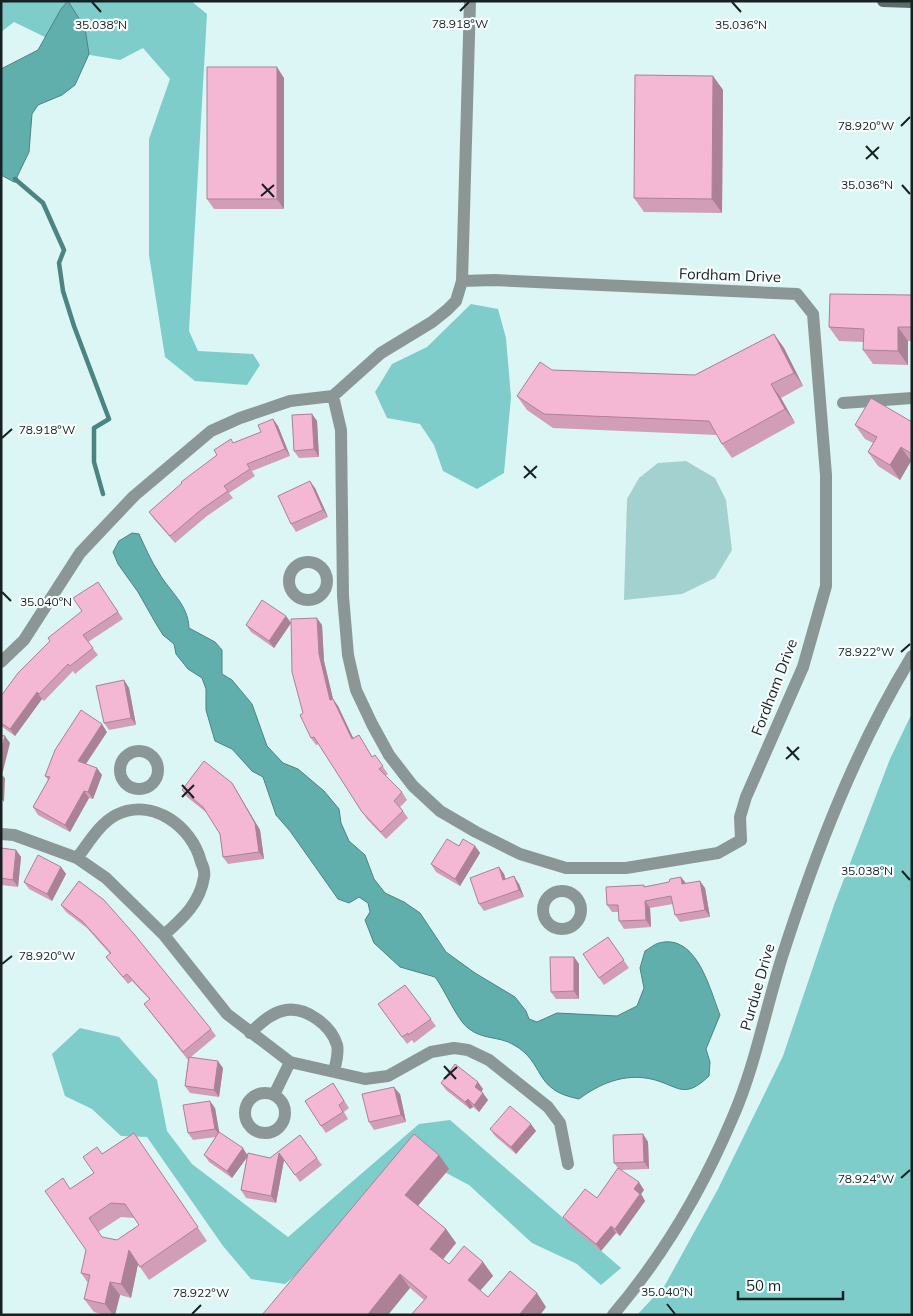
<svg xmlns="http://www.w3.org/2000/svg" width="913" height="1316" viewBox="0 0 913 1316" font-family="Mulish,sans-serif">
	<rect width="100%" height="100%" fill="#dbf6f5"/>
	<path fill="#a2d1cf" d="M686 461 715 478 726 500 732 550 715 578 682 594 624 600 627 499 639 478 658 463Z"/>
	<path fill="#7ecdca" d="M1 1H191L207 14 189 331 198 351 253 354 260 365 247 385 195 381 165 357 149 255V139L170 79 143 48 120 60 78 53 14 22 1 32Z
		M471 304 498 309 506 338 511 397 504 473 477 489 443 471 434 445 420 424 387 418 375 392 392 364 427 347Z
		M912 713V1315H637L665 1285 718 1189 783 1056 834 905 890 759Z
		M80 1028 119 1037 157 1080 167 1131 192 1164 288 1237 419 1124 450 1120 621 1268 601 1285 577 1264 532 1243 469 1185 416 1157 318 1257 285 1284 251 1279 223 1246 147 1137 121 1136 92 1109 65 1096 52 1054Z"/>
	<path fill="#61afad" stroke="#4b8483" d="M68 1 85 28 89 54 75 85 62 95 38 105 32 114 29 152 17 177 18 182H14L1 175V69L38 50 61 9Z
		M132 533 139 534C145 547 151 561 159 573 170 592 188 604 189 628L215 642 222 650V674L232 680 252 704 267 746 283 763 298 769 324 791 339 809 341 823 349 841 365 855 374 879 385 893 404 902 420 913 446 952 475 973 515 997 526 1011 529 1019 537 1022 557 1013 617 1016 637 1006 644 988 640 968 645 951C649 949 654 944 659 943 697 933 710 990 720 1015L706 1049 710 1062 709 1076C683 1101 678 1085 651 1079 624 1073 599 1084 579 1099 532 1090 546 1063 514 1045 500 1036 482 1040 468 1028 457 1020 445 990 435 977L400 967 374 943 365 920 370 912 368 903 359 897 349 903 338 899 290 831 276 815 263 777 252 771 232 749 215 741 206 710V689L202 678 188 669 176 654 174 644 163 635 155 622 138 592 118 564 113 552 119 541Z"/>
	<g fill="none" stroke-linecap="round" stroke-linejoin="round">
		<path stroke="#4b8483" stroke-width="4.5" d="M15 179 43 203 64 250 59 263 63 291 74 326 109 419 94 428V462L103 494"/>
		<path stroke="#8b9796" stroke-width="12" d="M333 396 341 430 343 596 348 655 356 690 372 724 389 755 413 786 440 811 476 832 520 854 566 868H626L718 853 741 840 740 817 746 797 803 667 826 586V475L813 314 797 294 494 280 462 281
			M843 403 912 398
			M289 581a19 19 0 1 1 38 0a19 19 0 1 1-38 0Z
			M1 662 24 640 80 553 134 496 211 431 240 418 290 401 333 396 381 353 432 322 447 310 456 301 462 281 470 1
			M120 770a19 19 0 1 1 38 0a19 19 0 1 1-38 0Z
			M1 834 14 835 77 858 106 878 164 935 227 1014 290 1062 365 1079 388 1076 431 1052 454 1048 468 1050 489 1060 548 1107 560 1123 568 1164
			M77 858C88 844 100 823 116 815 152 797 192 826 201 862 203 866 205 872 204 877 200 903 183 918 164 935
			M543 910a19 19 0 1 1 38 0a19 19 0 1 1-38 0Z
			M250 1033C261 1023 270 1013 286 1010 306 1007 331 1025 337 1045 339 1053 336 1063 334 1071
			M245 1113a20 20 0 1 1 40 0a20 20 0 1 1-40 0Z
			M274 1095 290 1062"/>
		<path stroke="#8b9796" stroke-width="12" d="M613 1315C663 1256 702 1190 732 1119 755 1067 765 1011 782 957 815 854 855 749 912 656"/>
		<path stroke="#5c6c6c" stroke-width="12" d="M883 1 912 2"/>
	</g>
	<path fill="#d29eb7" fill-rule="evenodd" d="M713 76 723 90 722 213 644 212 634 198Z
		M284 78V209H214L207 199Z
		M912 295V341H908V365L873 364 863 350 864 342 839 341 829 327Z
		M774 334 784 348 803 386 781 398 795 423 732 458 722 444 717 435 553 428 527 410 517 396 552 370 695 375Z
		M312 414 317 421 319 457 299 458 294 451Z
		M273 419 278 426 290 456 252 471 255 476 229 493 233 498 207 516 175 543 154 519 149 512 217 455 233 443 261 432Z
		M912 422V462L911 461 900 480 878 466 868 452 873 443 865 439 855 425Z
		M315 488 328 517 296 532 291 524Z
		M98 582 123 619 88 642 98 655 75 674 73 671 44 701 42 699 15 736 1 726V696L82 611Z
		M286 616 291 623 274 648 251 632 246 625Z
		M322 625 324 661 333 699 338 706 353 738 359 735 372 757 375 755 388 774 385 776 402 792 407 800 400 807 408 818 386 839 367 819 319 744 316 745 311 738 303 713Z
		M124 680 129 688 136 725 109 730 104 723Z
		M107 732 86 764 102 775 93 799 89 798 70 832 38 815 33 807 48 780 45 776Z
		M232 783 260 830 264 859 228 864 223 857 220 834 207 813 187 797 182 790Z
		M459 846H475L480 853 460 886 436 872 431 864Z
		M1 848 16 850 21 857 18 887 1 885Z
		M61 867 66 874 52 901 29 889 24 882Z
		M499 867 504 874 506 880 519 884 524 897 484 911 479 904Z
		M681 877 686 883 705 888 710 917 680 922 675 915 673 904 650 908 651 927 624 929 619 921 618 912H612L607 905 645 887 669 882Z
		M79 881 211 1029 216 1036 191 1057 223 1068 219 1097 190 1093 185 1086 188 1060 144 1004 150 1000 132 981 128 984 106 957 110 954 87 928 66 912 61 905Z
		M608 937 629 968 604 985 599 978Z
		M574 957 579 964V999H556L551 992Z
		M405 985 436 1026 414 1043 412 1040 407 1044 378 1004Z
		M333 1083 349 1108 344 1112 348 1119 326 1133 321 1126Z
		M441 1083 483 1089 481 1092 488 1100 479 1112 473 1107 470 1109 446 1090Z
		M400 1094 406 1122 374 1130 369 1122Z
		M215 1108 219 1133 247 1155 270 1158 300 1135 322 1165 300 1182 284 1160 276 1203 246 1198 241 1190 247 1157 232 1178 209 1162 204 1155 216 1137 193 1140 188 1133Z
		M490 1129 536 1131 516 1154 495 1136Z
		M134 1133 207 1241 149 1280 138 1264 131 1298 120 1295 115 1315H104L94 1312 84 1299 88 1283 81 1273 86 1250 70 1189 94 1173 102 1154ZM121 1217 134 1218 139 1225 117 1240 102 1237 98 1232Z
		M643 1134 648 1142 649 1169 621 1170 644 1190 641 1194 645 1201 620 1236 616 1233 601 1251 568 1224 563 1217 597 1198 618 1168 614 1163Z
		M439 1155 449 1169 418 1206 446 1229 456 1243 443 1259 449 1264 483 1262 493 1276 480 1291 488 1297 546 1307 540 1315H411L424 1300 410 1288 262 1315Z"/>
	<path fill="#ab8195" d="M277 67 284 78V209L277 199Z
		M713 76 723 90 722 213 712 199Z
		M898 327 908 341V365L898 351Z
		M774 334 784 348 803 386 794 373Z
		M771 384 781 398 795 423 785 409Z
		M312 414 317 421 319 457 314 449Z
		M273 419 278 426 290 456 285 449Z
		M901 447 911 461 900 480 890 465Z
		M310 481 315 488 328 517 323 510Z
		M286 616 291 623 274 648 269 641Z
		M317 618 322 625 324 661 333 699 338 706 357 746 352 739 330 700 319 654Z
		M124 680 129 688 136 725 131 718Z
		M37 692 42 699 15 736 10 729Z
		M102 724 107 732 83 768 78 761Z
		M5 736 10 743 2 775 5 778 4 802 1 798V751Z
		M97 768 102 775 93 799 88 792Z
		M232 783 260 830 264 859 259 852Z
		M84 791 89 798 70 832 65 825Z
		M475 846 480 853 460 886 455 879Z
		M16 850 21 857 18 887 13 880Z
		M61 867 66 874 52 901 47 894Z
		M499 867 504 874 508 888 503 880Z
		M514 876 519 884 524 897 519 890Z
		M681 877 686 884H682Z
		M700 881 705 888 710 917 705 910Z
		M645 901 650 908 651 927 646 920Z
		M574 957 579 964V999L574 991Z
		M218 1061 223 1068 219 1097 214 1090Z
		M478 1082 483 1089 480 1094 475 1087Z
		M394 1087 400 1094 406 1122 401 1115Z
		M483 1093 488 1100 479 1112 474 1105Z
		M468 1099 473 1107 470 1109 465 1102Z
		M210 1101 215 1108 220 1136 215 1129Z
		M531 1124 536 1131 516 1154 511 1147Z
		M643 1134 648 1142 649 1169 644 1162Z
		M243 1148 248 1156 232 1178 227 1171Z
		M279 1153 284 1160 276 1203 271 1196Z
		M439 1155 449 1169 415 1209 405 1195Z
		M639 1182 644 1190 641 1194 645 1201 620 1236 615 1229 634 1189Z
		M611 1226 616 1233 601 1251 596 1244Z
		M446 1229 456 1243 440 1263 430 1249Z
		M129 1250 138 1264 131 1298 121 1284Z
		M483 1262 493 1276 477 1294 468 1280Z
		M400 1274 410 1288 388 1315H368V1314Z
		M110 1282 120 1295 115 1315H113L105 1304Z
		M537 1293 546 1307 540 1315H519Z"/>
	<path fill="#f4b8d5" stroke="#ab8195" fill-rule="evenodd" d="M207 67H277V199H207Z
		M635 75 713 76 712 199 634 198Z
		M830 294 912 295V327H898V351L863 350 864 329 829 327Z
		M774 334 794 373 771 384 785 409 722 444 709 421 544 414 517 396 540 362 552 370 695 375Z
		M871 398 912 422V454L901 447 890 465 868 452 877 437 855 425Z
		M312 414 314 449 294 451 292 415Z
		M273 419 285 449 247 464 250 469 224 486 228 491 202 509 170 536 149 512 182 483 181 482 217 455 214 450 231 439 233 443 261 432 258 425Z
		M310 481 323 510 291 524 278 496Z
		M98 582 118 612 83 635 93 648 70 666 68 664 39 694 37 692 10 729 1 723V696L18 673 50 641 48 638 82 611 73 598Z
		M262 600 286 616 269 641 246 625Z
		M317 618 319 654 330 700 333 699 352 739 359 735 372 757 375 755 383 766 379 769 402 792 394 801 403 811 381 832 362 812 314 737 311 738 300 715 303 713 292 672 291 619Z
		M124 680 131 718 104 723 96 686Z
		M81 710 102 724 78 761 97 768 88 792 84 791 65 825 33 807 50 777 45 776 55 750Z
		M1 735 5 736 1 751Z
		M204 761 232 783 255 823 259 852 223 857 220 834 203 807 182 790Z
		M447 839 459 846 463 839 475 846 455 879 431 864Z
		M1 848 16 850 13 880 1 878Z
		M38 855 61 867 47 894 24 882Z
		M499 867 503 880 514 876 519 890 479 904 470 878Z
		M681 877 682 884 700 881 705 910 675 915 671 896 645 901 646 920 619 921 618 905H607L606 887 644 885V887L669 882 670 879Z
		M79 881 104 900 134 934 211 1029 183 1052 144 1004 150 999 127 974 123 977 106 957 111 953 82 921 61 905Z
		M608 937 624 960 599 978 583 954Z
		M550 957H574V991L551 992Z
		M405 985 431 1019 408 1035V1033L402 1037 378 1004Z
		M189 1057 218 1061 214 1090 185 1086Z
		M455 1064 478 1082 475 1087 483 1093 474 1105 468 1099 465 1102 441 1083Z
		M333 1083 344 1101 339 1105 343 1112 321 1126 305 1101Z
		M394 1087 401 1115 369 1122 362 1094Z
		M210 1101 215 1129 188 1133 183 1105Z
		M510 1106 531 1124 511 1147 490 1129Z
		M219 1132 243 1148 227 1171 204 1155Z
		M134 1133 198 1227 140 1267 129 1250 121 1284 110 1282 105 1304 84 1299 90 1275 81 1273 86 1250 45 1191 63 1178 70 1189 94 1173 83 1157 97 1147 102 1154ZM111 1203 125 1204 139 1225 117 1240 102 1237 89 1218Z
		M414 1134 439 1155 405 1195 446 1229 430 1249 449 1264 464 1246 483 1262 468 1280 488 1297 510 1271 537 1293 519 1315H411L427 1297 400 1274 368 1314 369 1315H262Z
		M643 1134 644 1162 614 1163 613 1135Z
		M300 1135 317 1158 295 1175 279 1153 271 1196 241 1190 248 1153 270 1158Z
		M618 1168 639 1182 634 1189 640 1194 615 1229 611 1226 596 1244 563 1217 585 1189 597 1198Z"/>
	<path fill="none" stroke="#172121" stroke-width="2" d="M92 2 101 12M732 2 741 12M460 11 469 2M901 126 910 117M866 146 878 159M866 159 879 147M262 184 274 197M902 185 910 194M261 196 274 185M2 438 12 429M524 466 536 478M524 478 537 466M2 592 11 601M901 652 910 644M787 747 799 760M786 759 799 747M182 785 194 798M182 797 194 785M902 871 910 880M2 964 12 956M444 1066 456 1079M444 1079 457 1067M901 1178 910 1170M667 1304 675 1314M192 1314 201 1305"/>
	<g text-anchor="middle" dominant-baseline="central" stroke-width="4.5" stroke-linejoin="round" paint-order="stroke">
		<g font-size="15" fill="#172121" stroke="#f9fefe">
			<text transform="translate(730 275) rotate(2)">Fordham Drive</text>
			<text transform="translate(774 687) rotate(-69)">Fordham Drive</text>
			<text transform="translate(757 987) rotate(-74)">Purdue Drive</text>
		</g>
	</g>
	<g font-size="12" text-anchor="middle" fill="#172121" stroke="#f9fefe" stroke-width="4.5" stroke-linejoin="round" paint-order="stroke">
		<text x="460" y="28">78.918°W</text>
		<text x="101" y="29">35.038°N</text>
		<text x="741" y="29">35.036°N</text>
		<text x="866" y="130">78.920°W</text>
		<text x="867" y="189">35.036°N</text>
		<text x="47" y="434">78.918°W</text>
		<text x="46" y="606">35.040°N</text>
		<text x="866" y="656">78.922°W</text>
		<text x="867" y="875">35.038°N</text>
		<text x="47" y="960">78.920°W</text>
		<text x="866" y="1183">78.924°W</text>
		<text x="667" y="1296">35.040°N</text>
		<text x="201" y="1297">78.922°W</text>
	</g>
	<rect width="913" height="1316" fill="none" stroke="#172121" stroke-width="5"/>
	<path d="M738 1291v8h105v-8" fill="none" stroke="#172121" stroke-width="2.5"/>
	<text x="746" y="1291" font-size="15" fill="#172121" stroke="#f9fefe" stroke-width="4" paint-order="stroke">50 m</text>
</svg>
